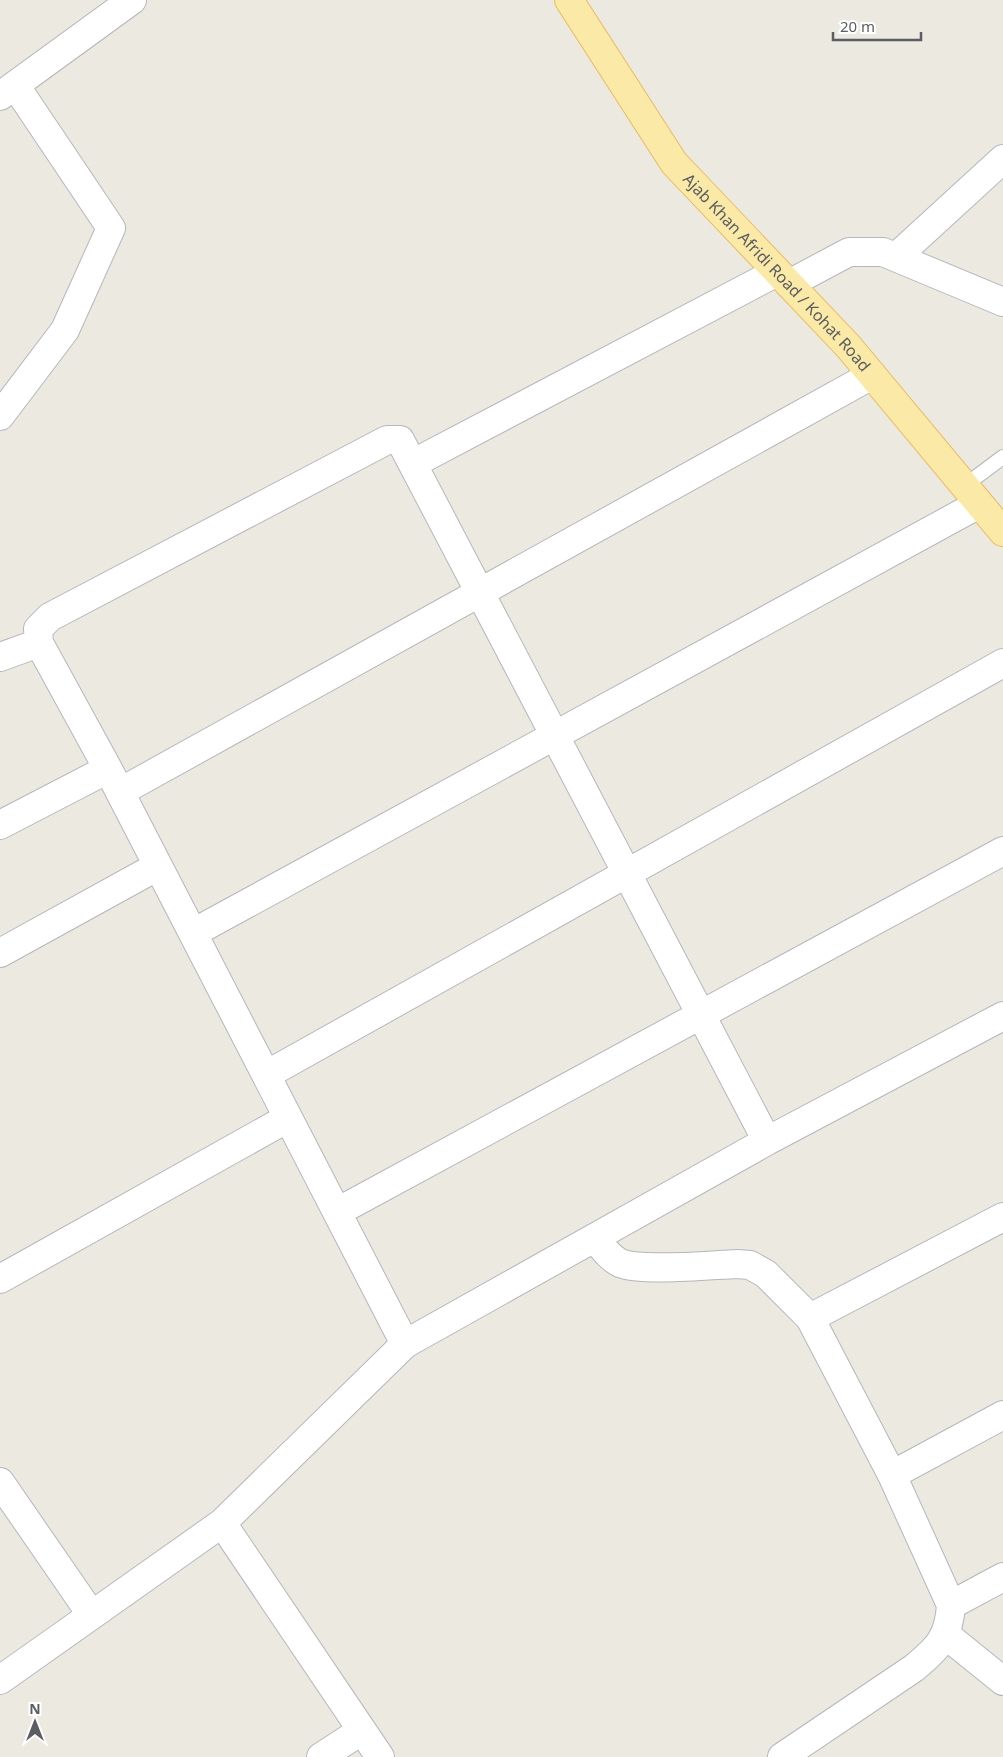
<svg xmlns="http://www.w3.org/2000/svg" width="1003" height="1757" viewBox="0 0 1003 1757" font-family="'Noto Sans',sans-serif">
	<rect width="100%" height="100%" fill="#ece9e1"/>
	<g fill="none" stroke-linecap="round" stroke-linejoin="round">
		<defs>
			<path id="service" d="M964 486 1003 457"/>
			<path id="minor" d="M0 96 132 0
				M896 257 1003 159
				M789 284 849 252H883L1003 302
				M0 416 65 330 111 228 15 85
				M414 463 777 272
				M0 657 39 643
				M120 792 872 375
				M0 825 108 769
				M193 933 979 504
				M0 953 158 866
				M266 1075 1003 663
				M337 1212 1003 851
				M595 1239C602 1247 610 1258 620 1263 642 1272 711 1265 737 1264L750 1265 766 1274 810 1318 892 1475 951 1605C949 1638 938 1648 914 1668L782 1757
				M0 1279 288 1118
				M810 1318 1003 1217
				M405 1344 108 769 39 643 38 629 50 617 387 440H400L767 1141
				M892 1475 1003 1415
				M0 1482 91 1614
				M222 1523 380 1757
				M951 1605 1003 1577
				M946 1635 1003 1681
				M0 1680 222 1523 405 1344 767 1141 1003 1016
				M321 1757 361 1731"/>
			<g id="primary">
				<path id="s1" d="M569 0 674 163 848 346 1003 532"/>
			</g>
		</defs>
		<use href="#service" stroke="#b4b7bb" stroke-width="16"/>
		<use href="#minor" stroke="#b4b7bb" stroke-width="30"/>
		<use href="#primary" stroke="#e9bb5d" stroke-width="30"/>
		<use href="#service" stroke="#fff" stroke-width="14"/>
		<use href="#minor" stroke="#fff" stroke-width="28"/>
		<use href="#primary" stroke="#fae9a7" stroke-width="28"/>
	</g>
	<g text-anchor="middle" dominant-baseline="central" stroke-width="4.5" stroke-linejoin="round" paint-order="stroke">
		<g font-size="16" fill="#5a5d61" stroke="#fff">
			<text stroke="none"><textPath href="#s1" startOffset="344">Ajab Khan Afridi Road / Kohat Road</textPath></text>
		</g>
	</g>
	<g transform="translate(35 1722)" stroke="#ffffff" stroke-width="4" paint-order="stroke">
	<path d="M0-4L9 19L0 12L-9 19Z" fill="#5a5d61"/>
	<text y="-8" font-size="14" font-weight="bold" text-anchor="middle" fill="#5a5d61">N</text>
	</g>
	<path d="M833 32v8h88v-8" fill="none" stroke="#5a5d61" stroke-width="2.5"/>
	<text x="840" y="32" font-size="15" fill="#5a5d61" stroke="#ffffff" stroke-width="4" paint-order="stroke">20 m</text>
</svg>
